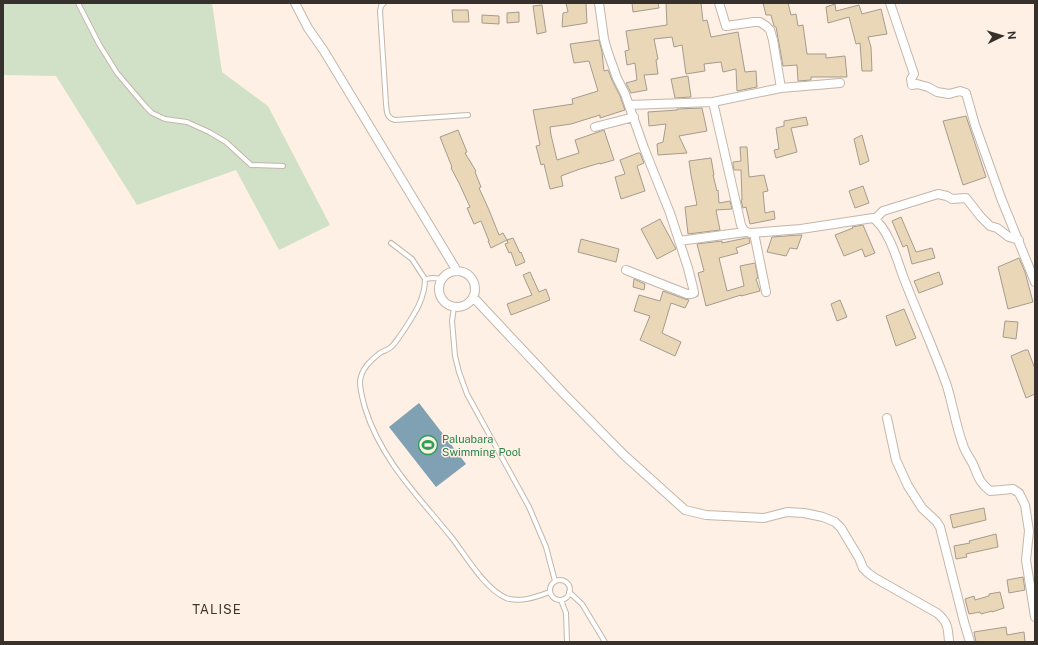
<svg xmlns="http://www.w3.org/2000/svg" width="1038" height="645" viewBox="0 0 1038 645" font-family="'Public Sans',sans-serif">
	<rect width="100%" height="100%" fill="#fef0e4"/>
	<path fill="#d1e1c7" d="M3 3H212L222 72 268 106 330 225 279 250 236 170 137 205 56 76 3 75Z"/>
	<path fill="#7fa1b3" d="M419 403 466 464 436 487 389 427Z"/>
	<path fill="#ead7b8" stroke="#a49c8e" d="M566 3H586L587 23 562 27 563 13 568 12Z
		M632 3H658L659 8 633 12Z
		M666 3H701L703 21 707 20 711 37 738 32 745 72 756 71 757 87 737 91 736 69 723 72 721 62 704 64 705 71 686 74 682 45 674 47 672 37 654 39 658 59 656 60 658 74 644 75 647 90 631 93 626 83 637 80 635 63 627 65 625 51 629 50 626 31 667 25Z
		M763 3H788L791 15 796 14 798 26 803 25 807 54H826V58L845 56 847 77H811V80L798 81 797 65 783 66 776 27 774 26 771 15H766Z
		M835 4 836 11 859 5 862 14 881 9 887 34 868 37 871 47 872 71H862L860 43 856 44 849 17 828 23 826 7Z
		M542 5 546 32 537 34 533 6Z
		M452 10H468L469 22H453Z
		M519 12V22L507 23V13Z
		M482 15 499 16V24L482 23Z
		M599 40 602 52 604 71 608 70 612 80 620 96 625 110 600 118V115L571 124 550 127 551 135 557 160 579 153 575 140 604 130 614 160 600 164V163L580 169 561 176 563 186 550 189 544 164 541 165 536 146 540 145 533 110 573 104 572 99 598 91 589 61 574 63 570 44Z
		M688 76 691 97 675 98 671 79Z
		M702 108 707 131 679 136 687 153 658 155 657 144 663 142 666 124 649 126 648 112 677 110V109Z
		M966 116 986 177 963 185 943 121Z
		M806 117 808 125 791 128 797 152 776 158 774 150 779 149 776 128 784 126V121Z
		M458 130 467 152 465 153 476 171 475 172 481 187 479 188 489 210 499 235 503 233 507 240 491 248 488 241H489L481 221 474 224 467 208 470 207 459 183 451 168 452 167 440 137Z
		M862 135 869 161 860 165 854 139Z
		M740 147H747L749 177 764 175 768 191 763 192 765 213 774 211 775 219 750 224 746 207 743 208 741 200H742L741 170H734L733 165V162L741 161Z
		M638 153H640L644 163 637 166 645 191 621 199 615 177 625 174 620 160Z
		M711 158 714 175H713L717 191 718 190 719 203 730 201 732 209 716 210 720 230 688 234 685 207 697 205 691 175 689 161Z
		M863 186 869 203 855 208 849 191Z
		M901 217 916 252 932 248 935 258 912 264 907 245 903 247 892 221Z
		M660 219 676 249 657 259 641 229Z
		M863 225 875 253 865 257 862 249 844 256 835 235 853 228 852 227Z
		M800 235H802L797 249 790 248 786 256 767 252 772 237Z
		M513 238 520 253 521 252 525 262 516 266 511 252 509 253 505 244 508 243 507 240Z
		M746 238H749L750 243 736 248 738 253 719 258 727 291 744 286 740 266 755 263 758 278 756 279 760 291 741 296V295L706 306 698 273 704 271 697 244 722 241V243Z
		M581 239 619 249 616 262 578 252Z
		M1019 258 1025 272 1033 302 1008 309 998 267Z
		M530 272 539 292 546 289 550 300 511 315 507 304 532 295 523 275Z
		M939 272 943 284 919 293 914 281Z
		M634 279 645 284 644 290 633 287Z
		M663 291 685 299 689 300 685 308 671 303 662 333 681 342 675 356 640 340 650 316 634 311 639 295 660 301Z
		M840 300 847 317 837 321 831 304Z
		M904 309 916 338 896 346 886 316Z
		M1005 321 1018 322 1016 339 1003 337Z
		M1025 350H1028L1035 369V394L1026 398 1011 356Z
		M984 508 986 520 953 528 950 515Z
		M996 534 998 547 966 554 967 557 956 559 954 546 970 543 969 541Z
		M1023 577 1025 590 1009 593 1007 580Z
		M1000 592 1004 608 992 612V611L981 614 980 612 969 614 965 599 974 596 975 600 989 596V594Z
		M1006 627 1007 635 1024 632 1025 642H976L974 632Z"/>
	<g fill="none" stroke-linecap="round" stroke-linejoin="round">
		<defs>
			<path id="lane" d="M78 3 99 44 117 73 146 107 152 113 165 119 187 122 209 132 226 142 251 165 283 166
				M384 3 381 6 380 11 386 104C387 111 386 118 395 120L468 115
				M391 243 412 259 425 279 433 278 443 279
				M425 279C425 300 413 316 402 333 398 338 395 344 391 347 388 350 383 351 380 353 370 361 361 369 360 382 360 391 363 400 365 408 381 460 419 497 452 538 466 556 485 589 506 598 520 603 536 597 550 592
				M454 307 452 321 455 356 459 372 467 394 529 507 546 547 555 581
				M550 590a10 10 0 1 1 20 0a10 10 0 1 1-20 0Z
				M569 592 582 604 605 642
				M561 600 566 613 567 642"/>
			<path id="street" d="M295 3 308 28 324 51 457 271
				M599 3 604 39 608 53 617 78 625 94 644 148 670 213 688 268 693 288 694 293 691 294H687L626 270
				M719 3 726 26 754 22H760L766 26 770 30 773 40 781 88
				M890 3 914 74 911 79 912 85 917 84 928 87 937 92 949 94 960 91 966 93 975 125 1001 198 1035 282
				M713 102 741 225C743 230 745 232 751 233L801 229 873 218C888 228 897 259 903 276 917 313 934 349 947 386 953 406 956 426 963 445 965 452 970 458 973 464 978 476 979 482 990 491L1013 489 1019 493 1025 505 1029 531 1026 560 1035 617
				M629 105 713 102 781 88 840 83
				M595 127 634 117
				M875 219 883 211 938 194 947 196 952 199 966 198 981 217 990 226 997 228 1009 237 1019 240
				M754 233 766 292
				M679 241 745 232
				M439 289a18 18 0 1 1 36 0a18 18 0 1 1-36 0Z
				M473 297 565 395 624 455 685 510 706 515 764 518 787 512 804 513 823 517 835 522 841 528 859 558 863 568 868 573 875 578 937 613C948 622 948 628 949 642
				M887 418 896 460 908 486 922 508 936 521 940 527 964 622 970 642"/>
		</defs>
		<use href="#lane" stroke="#c3b6aa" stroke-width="6"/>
		<use href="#street" stroke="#c3b6aa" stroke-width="10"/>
		<use href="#lane" stroke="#fff" stroke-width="4"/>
		<use href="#street" stroke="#fff" stroke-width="8"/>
	</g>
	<defs>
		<symbol id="stadium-ring" viewBox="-11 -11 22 22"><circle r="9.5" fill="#fef0e4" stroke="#2e9e5b" stroke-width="1.5"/><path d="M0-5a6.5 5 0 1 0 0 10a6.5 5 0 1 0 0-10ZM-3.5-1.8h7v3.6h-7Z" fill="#2e9e5b"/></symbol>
	</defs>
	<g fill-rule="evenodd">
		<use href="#stadium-ring" x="417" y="434" width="22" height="22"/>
	</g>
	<g text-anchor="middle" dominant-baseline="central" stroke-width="3" stroke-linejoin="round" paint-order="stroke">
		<g font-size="11" fill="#27864d" stroke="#fef0e4" text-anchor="start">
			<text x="442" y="439">Paluabara<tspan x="442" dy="13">Swimming Pool</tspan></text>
		</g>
		<g font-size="13" letter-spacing="1" fill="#40352c" stroke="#fef0e4">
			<text x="217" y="609">TALISE</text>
		</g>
	</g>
	<rect width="1038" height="645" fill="none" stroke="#37312d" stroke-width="8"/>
	<g transform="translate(1002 36) rotate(85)" stroke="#fef0e4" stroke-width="3" paint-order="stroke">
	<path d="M0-3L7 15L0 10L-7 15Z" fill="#37312d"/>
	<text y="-6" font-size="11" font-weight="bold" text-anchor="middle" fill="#37312d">N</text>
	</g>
</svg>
